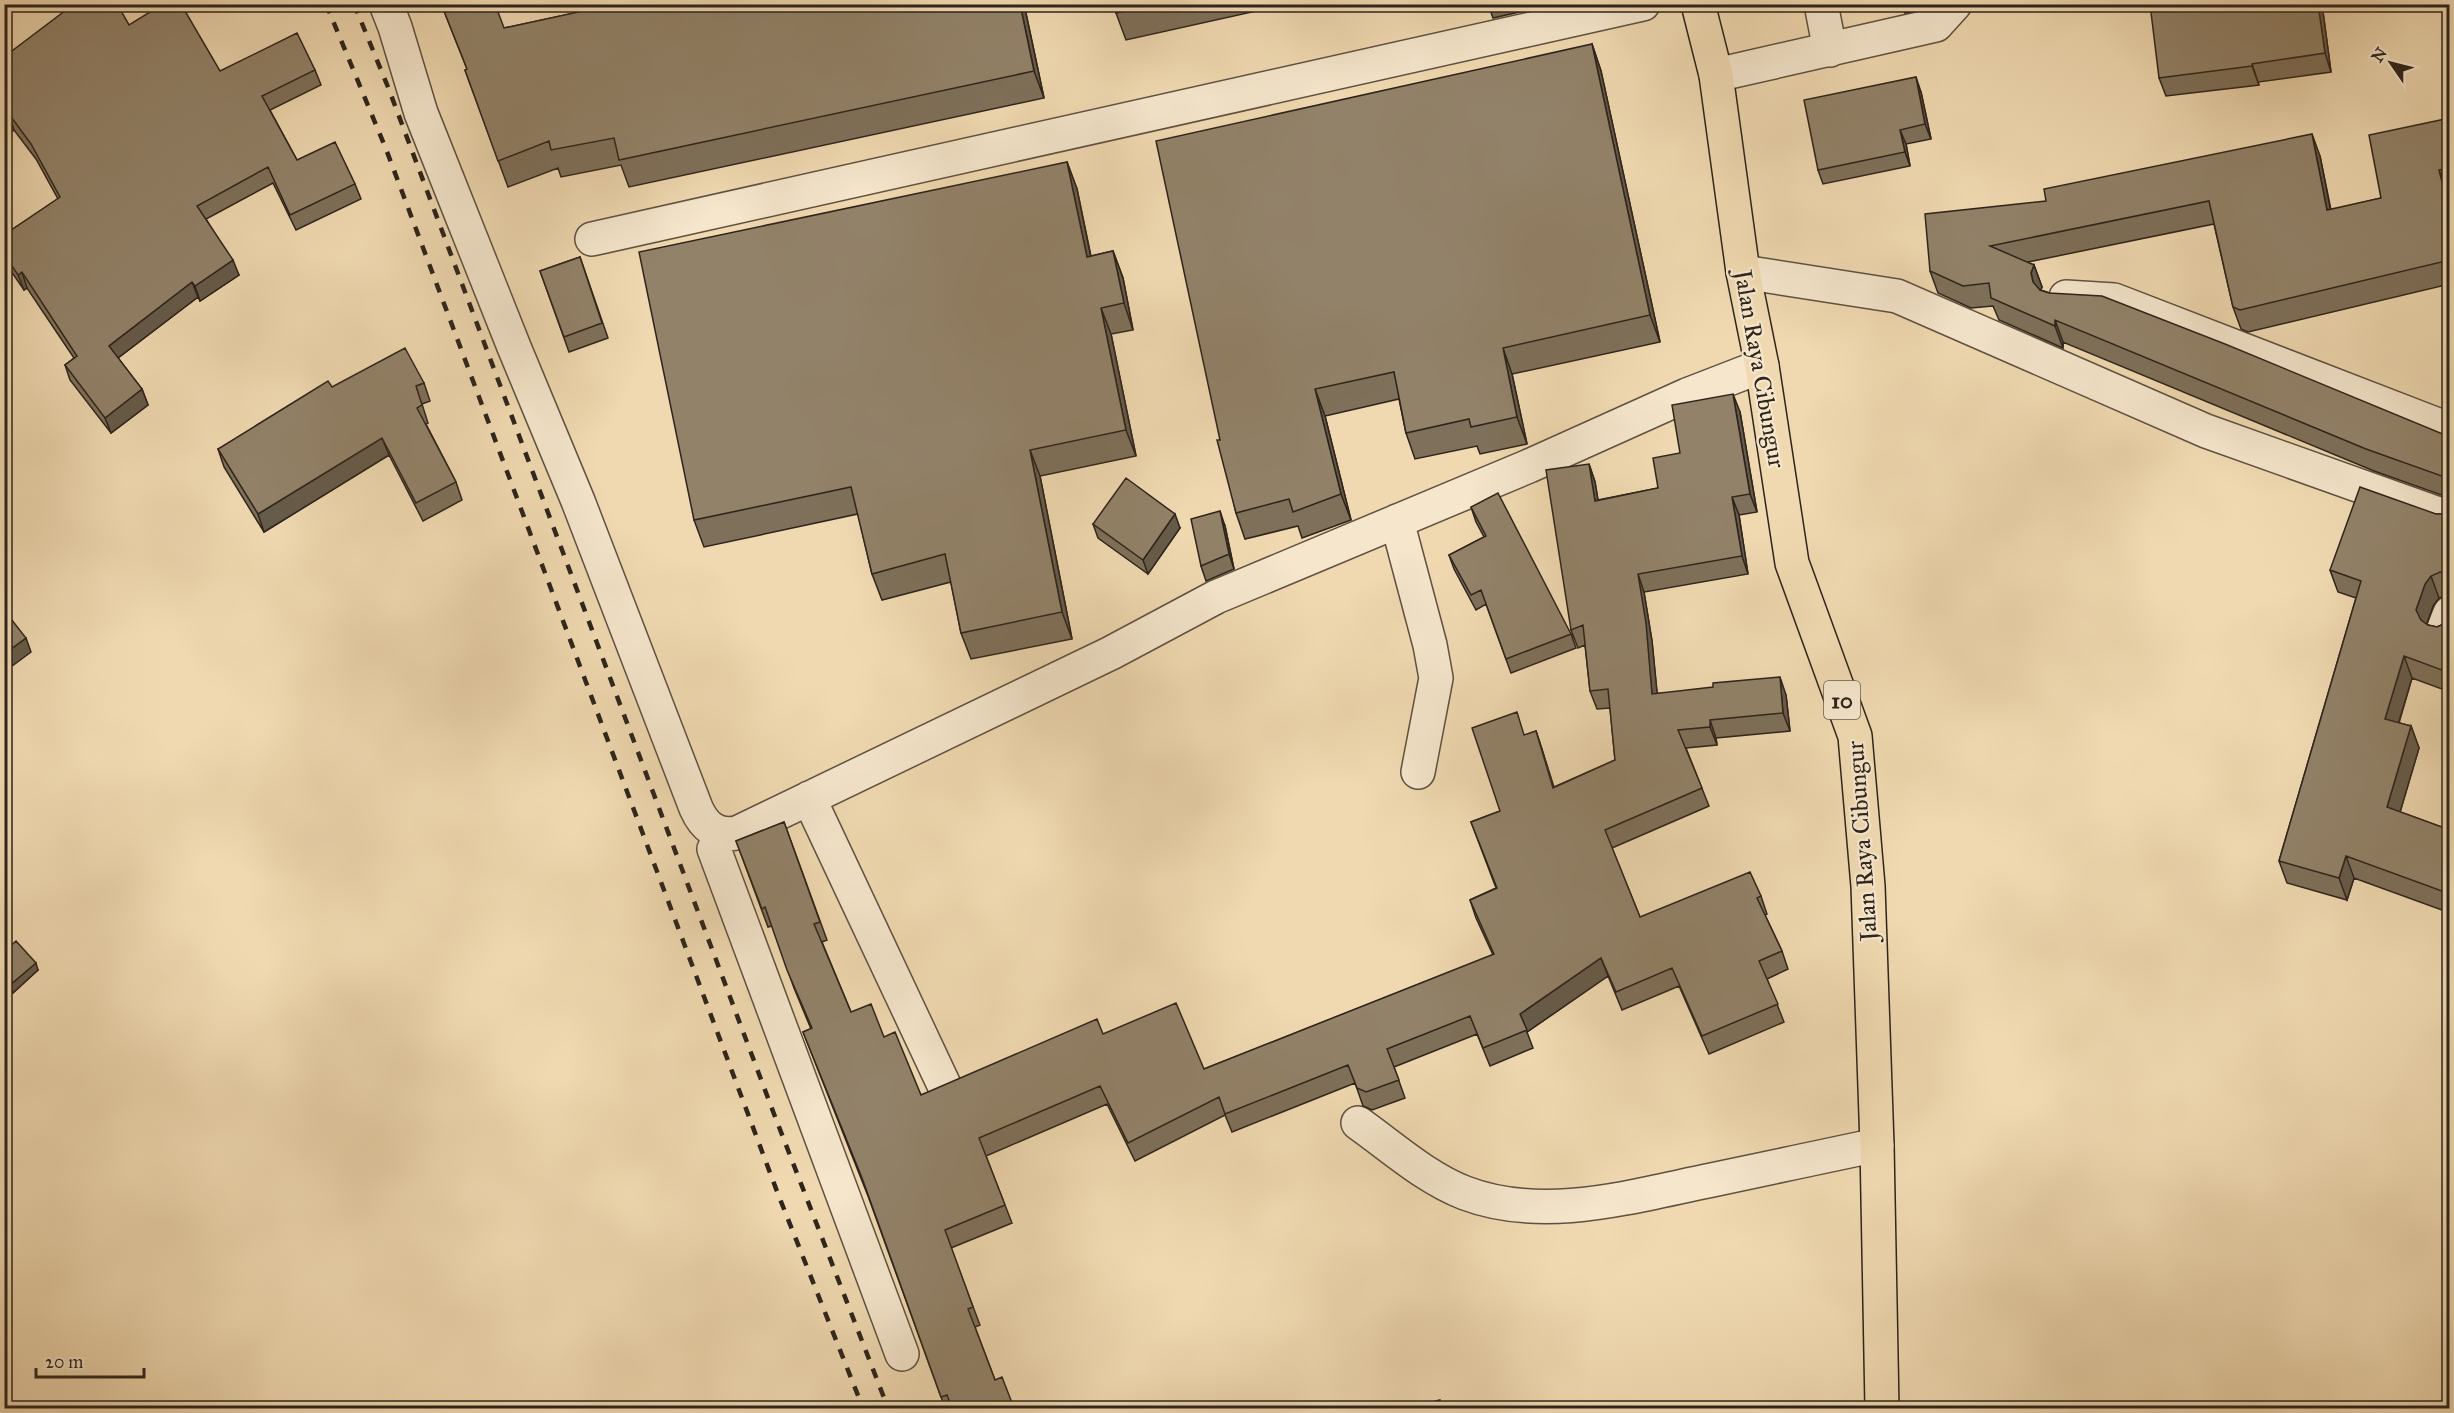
<svg xmlns="http://www.w3.org/2000/svg" width="2454" height="1413" viewBox="0 0 2454 1413" font-family="'IM FELL Great Primer',serif">
	<rect width="100%" height="100%" fill="#f0d9b1"/>
	<filter id="stains"><feTurbulence type="fractalNoise" baseFrequency=".00333" numOctaves="4"/><feColorMatrix values="0 0 0 0 .2 0 0 0 0 .09 0 0 0 0 .02 0 0 0 .5 -.17"/></filter>
	<radialGradient id="worn" r=".72"><stop offset=".6" stop-color="#630" stop-opacity="0"/><stop offset="1" stop-color="#630" stop-opacity=".3"/></radialGradient>
	<g fill="none" stroke-linecap="round" stroke-linejoin="round">
		<defs>
			<path id="minor" d="M386 4 395 27 421 113 514 347 578 501 696 808C704 826 716 837 737 833L1111 653 1216 597 1529 466 1687 395 1762 366
				M1821 4 1830 50
				M1716 75 1936 25 1955 4
				M592 239 1643 4
				M1743 272 1897 296 2206 431 2450 518
				M2066 297 2114 300 2443 427
				M1397 521 1430 645 1436 678 1418 772
				M2443 630 2450 613
				M809 798 944 1085
				M723 834 714 849 902 1354
				M1358 1123C1392 1147 1426 1178 1465 1193 1544 1223 1633 1196 1712 1180 1767 1168 1822 1157 1877 1145"/>
			<path id="highway" d="M1698 4 1716 75 1743 272 1762 366 1792 563 1855 736 1868 886 1877 1145 1882 1408"/>
		</defs>
		<use href="#minor" stroke="#5e5141" stroke-width="36"/>
		<use href="#highway" stroke="#2d241c" stroke-width="36"/>
		<use href="#minor" stroke="#f5e6cc" stroke-width="33"/>
		<use href="#highway" stroke="#f0d9b1" stroke-width="33"/>
		<path stroke="#2d241c" stroke-width="4.5" stroke-dasharray="10 10" stroke-linecap="butt" d="M326 4 386 149 778 1194 863 1408
			M354 4 388 87 774 1114 888 1408"/>
	</g>
	<path fill="#7e705a" stroke="#2d241c" stroke-width="1.5" d="M60 4H117L129 25 220 71 315 70 321 85 270 110 297 160 355 184 361 199 296 230 273 183 206 219 239 275 200 301 198 297 118 358 142 389 148 405 111 433 70 380 65 365 74 358 27 288 24 290 4 261V235L58 199 36 159 14 130 4 137V57L64 12Z
		M1024 4 1044 98 629 187 621 165 561 177 558 168 508 187 465 70 467 69 442 6 504 28 588 10Z
		M1114 4H1288L1126 40 1116 13Z
		M1488 4H1555L1493 18Z
		M1902 4H1929L1926 8 1905 13Z
		M2322 4 2331 72 2258 82 2259 85 2166 96 2159 78Z
		M1592 44 1601 71 1660 342 1512 374 1527 444 1480 454 1477 446 1415 459 1406 433 1399 399 1325 416 1351 520 1302 538 1298 526 1245 539 1236 513 1220 440Z
		M1921 92 1931 139 1906 144 1910 166 1823 184 1818 170Z
		M2450 118V191L2447 192 2450 201V284L2248 332 2241 329 2233 307 2214 224 2028 262 2034 265 2042 287 2041 290 2450 437V498L2374 471 2063 342V348L1999 320 1993 306 1971 308 1938 293 1930 271 2046 201 2320 156 2331 210 2381 198Z
		M1067 162 1077 189 1091 256 1113 251 1123 278 1133 330 1111 334 1136 456 1040 476 1072 639 971 659 961 633 951 582 882 600 872 574 858 514 704 547 694 520Z
		M580 257 608 338 569 352 540 271Z
		M424 383 430 401 422 404 428 423 426 424 456 482 462 500 423 521 389 455 264 532 224 467 218 449Z
		M1740 412 1757 512 1739 515 1748 574 1644 592 1652 641 1657 693 1786 695 1790 731 1716 738 1717 745 1686 748 1709 806 1612 848 1640 917 1761 896 1767 914 1765 915 1782 951 1788 969 1767 979 1784 1022 1709 1054 1679 986 1622 1010 1608 976 1527 1032 1533 1048 1490 1066 1477 1034 1394 1067 1405 1098 1372 1110 1363 1106 1355 1083 1232 1132 1225 1115 1135 1161 1107 1104 986 1156 1012 1223 951 1248 980 1325 975 1327 995 1380 1014 1408H945L868 1196 803 1032 811 1029 794 988 772 926 768 927 736 841 784 822 827 940 822 942 851 1012 884 1037 921 1095 1103 1034 1204 1069 1493 955 1476 918 1470 900 1496 888 1471 822 1500 811 1525 735 1536 731 1554 787 1615 760 1610 708 1597 709 1590 691 1585 645 1578 648 1571 630 1589 464 1595 482 1598 500 1658 488 1680 453Z
		M1471 507 1571 634 1576 648 1511 673 1486 604 1476 610 1454 569 1449 555 1484 537 1476 522Z
		M2450 512V595L2439 598 2433 606 2427 624 2428 625 2437 627 2446 623 2450 619V692L2412 678 2399 723 2411 726 2419 748 2400 812 2450 830V913L2354 878 2347 900 2287 883 2279 861 2356 598 2338 592 2330 570 2436 514H2445Z
		M1093 524 1180 528 1148 574 1098 538Z
		M1225 526 1234 569 1206 581 1201 566Z
		M4 952 38 970 13 993 4 984Z"/>
	<path fill="#665b4a" stroke="#2d241c" stroke-width="1.5" d="M1020 4H1024L1044 98 1034 71Z
		M2318 4H2322L2331 72 2325 53Z
		M1592 44 1601 71 1660 342 1650 315Z
		M2252 64 2259 85 2252 66Z
		M1916 77 1921 92 1931 139 1925 124Z
		M9 114 14 130 4 137V117Z
		M1900 130 1906 144 1910 166 1905 152Z
		M2312 134 2320 156 2335 233 2327 210Z
		M1067 162 1077 189 1096 283 1087 257Z
		M2439 170 2447 192 2450 201V213Z
		M1113 251 1123 278 1133 330 1124 303Z
		M233 260 239 275 200 301 195 286Z
		M2034 265 2042 287 2039 295 2033 282 2031 273Z
		M22 272 27 288 24 290 18 275Z
		M192 282 198 297 114 361 109 346Z
		M1101 308 1111 334 1136 456 1126 430Z
		M2055 320 2063 342V348L2055 326Z
		M1503 348 1512 374 1527 444 1517 417Z
		M142 389 148 405 111 433 105 418Z
		M1315 389 1325 416 1351 520 1341 494Z
		M1733 394 1740 412 1757 512 1750 494Z
		M382 438 389 455 264 532 258 514Z
		M1030 450 1040 476 1072 639 1062 612Z
		M1589 464 1595 482 1601 519 1595 501Z
		M1732 497 1739 515 1748 574 1742 556Z
		M1220 511 1225 526 1234 569 1229 554Z
		M1175 514 1180 528 1148 574 1143 560Z
		M1638 574 1644 592 1652 641 1659 712 1652 694Z
		M2431 576 2439 598 2433 606 2424 632 2416 610 2425 584Z
		M26 638 31 652 4 672V654Z
		M2404 656 2412 678 2393 741 2385 719Z
		M1780 677 1786 695 1790 731 1783 713Z
		M1710 720 1716 738 1717 745 1710 727Z
		M2411 726 2419 748 2395 829 2387 807Z
		M1536 731 1542 749 1559 806 1553 788Z
		M2346 856 2354 878 2347 900 2339 878Z
		M1601 958 1608 976 1527 1032 1520 1014Z
		M36 963 38 970 13 993 10 985Z"/>
	<path fill="#928269" stroke="#2d241c" stroke-width="1.5" d="M63 4H117L129 25 163 4H181L220 71 297 33 315 70 262 96 297 160 335 142 355 184 290 215 268 167 197 206 233 260 195 286 192 282 109 346 142 389 105 418 65 365 77 356 22 272 18 275 4 254V235L60 197 31 144 9 114 4 117V57L66 10Z
		M446 4H495L504 28 588 10 587 4H1020L1034 71 619 160 614 138 551 150 549 141 498 161 465 70 467 69 442 6Z
		M1114 4H1157L1116 13Z
		M2150 4H2318L2325 53 2252 64V66L2159 78Z
		M1592 44 1650 315 1503 348 1517 417 1471 427 1469 419 1406 433 1394 372 1315 389 1341 494 1293 512 1289 499 1236 513 1217 440H1220L1156 141Z
		M1916 77 1925 124 1900 130 1905 152 1818 170 1804 100Z
		M2450 118V168L2439 170 2450 213V260L2240 310 2233 307 2209 201 1990 246 2034 265 2031 273 2033 282 2040 290 2049 293 2102 296 2225 344 2450 437V479L2366 449 2055 320V326L1991 298 1989 283 1963 286 1930 271 1925 214 2046 201 2044 189 2312 134 2327 210 2381 198 2369 135Z
		M1067 162 1087 257 1113 251 1124 303 1101 308 1126 430 1030 450 1062 612 961 633 945 554 872 574 851 487 694 520 639 252Z
		M580 257 602 323 564 337 540 271Z
		M405 348 424 383 416 386 422 405 417 408 456 482 416 503 382 438 258 514 218 449 328 381 332 387Z
		M1733 394 1750 494 1732 497 1742 556 1638 574 1646 623 1652 694 1713 687V683L1780 677 1783 713 1710 720V727L1678 730 1702 788 1605 830 1640 917 1750 872 1761 896 1757 898 1782 951 1759 961 1778 1004 1702 1036 1672 968 1616 992 1601 958 1520 1014 1527 1030 1483 1048 1470 1016 1387 1049 1399 1080 1366 1092 1357 1088 1348 1065 1225 1114 1219 1097 1128 1143 1100 1086 979 1138 1005 1205 945 1230 973 1307 968 1309 995 1380 1002 1377 1014 1408H952L947 1395 941 1397 862 1178 803 1032 812 1028 787 970 765 907 762 909 736 841 784 822 820 922 814 924 851 1012 871 1004 884 1037 895 1032 921 1095 1097 1019 1103 1034 1176 1003 1204 1069 1494 954 1470 900 1497 888 1471 822 1500 811 1472 728 1517 712 1524 735 1536 731 1553 788 1615 760 1608 689 1590 691 1583 625 1571 630 1546 470 1589 464 1595 501 1658 488 1653 458 1680 453 1672 405Z
		M1126 478 1175 514 1143 560 1093 524Z
		M2360 487 2436 514H2445L2450 512V574L2440 572 2431 576 2425 584 2416 610 2421 620 2428 625 2437 627 2446 623 2450 619V673L2404 656 2385 719 2411 726 2387 807 2450 830V894L2346 856 2339 878 2279 861 2361 581 2330 570Z
		M1498 493 1571 634 1506 659 1481 590 1471 595 1449 555 1486 536 1471 507Z
		M1220 511 1229 554 1201 566 1191 519Z
		M4 610 26 638 4 654Z
		M16 941 36 963 10 985 4 979V952Z
		M1440 1400 1442 1408H1408Z"/>
	<g text-anchor="middle" dominant-baseline="central" stroke-width="4.5" stroke-linejoin="round" paint-order="stroke">
		<rect fill="#f5e6cc" stroke="#695e51" stroke-width="1.5" x="1824" y="681" width="36" height="38" rx="4.5"/>
		<g font-size="22" font-weight="bold" fill="#2d241c">
			<text x="1842" y="700">10</text>
		</g>
		<g font-size="24" fill="#2d241c" stroke="#f5e6cc">
			<text transform="translate(1760 369) rotate(80)">Jalan Raya Cibungur</text>
			<text transform="translate(1862 841) rotate(-94)">Jalan Raya Cibungur</text>
		</g>
	</g>
	<rect width="2454" height="1413" fill="none" stroke="#f0d9b1" stroke-width="24"/>
	<rect x="6" y="6" width="2442" height="1401" fill="none" stroke="#2d241c" stroke-width="3"/>
	<rect x="12" y="12" width="2430" height="1389" fill="none" stroke="#2d241c" stroke-width="1.5"/>
	<g transform="translate(2391 63) rotate(305)" stroke="#f5e6cc" stroke-width="4.5" paint-order="stroke">
	<path d="M0-4.5L10 22L0 15L-10 22Z" fill="#2d241c"/>
	<text y="-9" font-size="16" font-weight="bold" text-anchor="middle" fill="#2d241c">N</text>
	</g>
	<path d="M36 1368v9h108v-9" fill="none" stroke="#2d241c" stroke-width="3"/>
	<text x="45" y="1368" font-size="18" fill="#2d241c" stroke="#f5e6cc" stroke-width="4.5" paint-order="stroke">20 m</text>
	<rect width="100%" height="100%" filter="url(#stains)"/>
	<rect width="100%" height="100%" fill="url(#worn)"/>
</svg>
